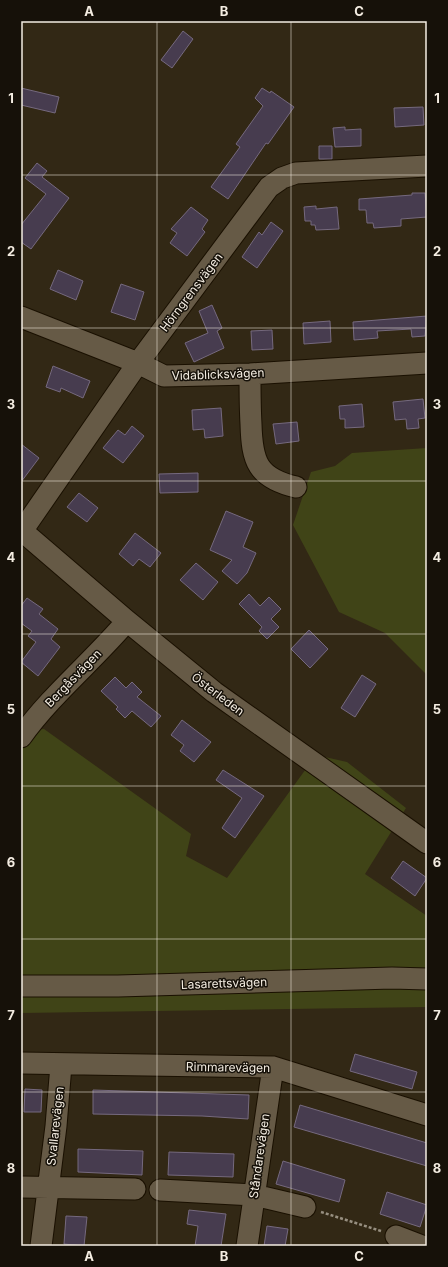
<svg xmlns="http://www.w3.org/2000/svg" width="448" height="1267" viewBox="0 0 448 1267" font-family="Inter,sans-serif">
	<rect width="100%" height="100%" fill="#322815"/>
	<path fill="#404417" d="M427 448V675L385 633 339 612 293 525 311 472 335 466 352 453Z
		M44 729 191 834 186 856 227 878 316 755 347 762 406 808 365 874 427 916V1007L21 1013V731Z"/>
	<path fill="#473c4f" stroke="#75697e" d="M183 31 193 39 172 68 161 60Z
		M21 88 59 97 55 113 21 105Z
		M262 88 270 93 271 91 294 107 268 144 266 143 228 199 211 187 240 147 236 144 263 106 255 98Z
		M423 107 424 125 395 127 394 108Z
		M345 127V130L361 129V146L335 147 333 128Z
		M319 146H332V159H319Z
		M37 163 47 171 42 177 69 198 31 249 21 242V225L46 194 25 178Z
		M412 193H425L427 217 401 219V226L374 228 373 223H367L366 210H359V199L412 195Z
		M316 206V209L337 207 339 229 316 230 315 225H311V221H305L304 207Z
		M191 207 208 220 202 229 205 232 187 256 170 243 177 233 171 229Z
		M271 222 283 231 257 268 242 257 259 232 262 235Z
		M58 270 83 281 76 300 50 289Z
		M121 284 144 292 135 320 111 312Z
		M212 305 222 328 217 331 224 348 194 362 185 343 208 333 199 311Z
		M427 316 425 336 412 337 411 329 377 331 378 338 354 340 353 322Z
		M330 321 331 342 304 344 303 323Z
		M272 330 273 349 252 350 251 331Z
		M53 366 90 381 83 398 61 388 60 392 46 387Z
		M423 399 425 418 418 419 419 428 407 429 406 419 395 420 393 402Z
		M362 404 364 427 345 428V419H340L339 406Z
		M221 408 223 436 205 438 204 429 193 430 192 410Z
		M297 422 299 441 276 444 273 424Z
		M132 426 144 436 123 463 103 448 118 430 125 435Z
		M21 444 39 458 21 482Z
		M198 473V492L160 493 159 474Z
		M79 493 98 508 87 522 67 507Z
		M226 511 253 522 243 547 256 553 247 573 237 584 222 571 232 560 210 550Z
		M135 533 161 553 150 567 139 559 133 566 119 554Z
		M196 563 218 582 203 600 180 580Z
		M249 594 260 606 269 597 281 609 271 619 279 627 267 639 259 631 262 627 239 604Z
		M27 598 43 609 39 614 58 629 51 639 60 647 38 676 21 662 36 642 28 636 32 631 21 623V606Z
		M309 630 328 649 310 668 291 649Z
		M362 675 376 684 355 717 341 708Z
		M115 677 126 688 132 682 142 692 137 697 161 716 151 727 132 711 125 718 116 709 118 707 101 691Z
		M182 720 211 742 194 762 180 751 184 745 171 735Z
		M223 770 264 796 235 838 222 828 242 798 216 780Z
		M403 861 427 878 415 896 391 878Z
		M355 1054 417 1072 412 1089 350 1071Z
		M25 1089 42 1090 41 1112H24Z
		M93 1090 249 1095 248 1119 202 1116 93 1114Z
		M300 1105 427 1143V1166L294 1127Z
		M78 1149 143 1151 142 1175 78 1172Z
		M169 1152 234 1154 233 1177 168 1175Z
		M283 1161 345 1180 339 1202 276 1184Z
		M387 1192 427 1205 420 1227 380 1214Z
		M189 1210 226 1214 221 1246H195L198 1226 187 1224Z
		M66 1216 87 1217 84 1246 64 1244Z
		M267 1226 288 1229 285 1246H264Z"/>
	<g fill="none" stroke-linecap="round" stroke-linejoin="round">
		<defs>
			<path id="minor" d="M21 317 138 363 164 376 250 374 427 363
				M250 374C250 390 250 407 251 424 252 461 257 478 296 487
				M21 530 127 621 214 692 427 843
				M22 531 138 363 269 187 282 178 296 173 427 166
				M21 737C52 694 93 661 127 621
				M21 986H118L392 978 427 979
				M21 1063 273 1067 427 1115
				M21 1187 135 1189
				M160 1190 254 1195 305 1207
				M396 1236 422 1246
				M41 1246 56 1126 61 1065
				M247 1246 273 1067"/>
		</defs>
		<use href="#minor" stroke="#1a1001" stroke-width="23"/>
		<path stroke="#978f80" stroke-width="2.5" stroke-dasharray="3 2" stroke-linecap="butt" d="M321 1212 381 1231"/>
		<use href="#minor" stroke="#665a46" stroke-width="21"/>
	</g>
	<path fill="none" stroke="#f4ede2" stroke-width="1" stroke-opacity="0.55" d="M157 21V1246M291 21V1246M21 175H427M21 328H427M21 481H427M21 634H427M21 786H427M21 939H427M21 1092H427"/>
	<g text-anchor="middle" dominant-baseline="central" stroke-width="3" stroke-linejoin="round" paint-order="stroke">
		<g font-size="12" fill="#f4ede2" stroke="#161109">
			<text transform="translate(191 292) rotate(-53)">Hörngrensvägen</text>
			<text transform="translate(218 374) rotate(-2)">Vidablicksvägen</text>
			<text transform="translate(73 678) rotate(-46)">Bergåsvägen</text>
			<text transform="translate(218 694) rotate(37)">Österleden</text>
			<text transform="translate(224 983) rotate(-2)">Lasarettsvägen</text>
			<text transform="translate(228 1067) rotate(1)">Rimmarevägen</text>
			<text transform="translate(55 1126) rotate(-84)">Svallarevägen</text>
			<text transform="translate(259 1156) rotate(-82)">Ståndarevägen</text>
		</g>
	</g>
	<rect width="448" height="1267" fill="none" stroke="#161109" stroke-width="44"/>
	<rect x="22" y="22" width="404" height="1223" fill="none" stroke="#f4ede2" stroke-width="1.5"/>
	<g font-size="13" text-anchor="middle" font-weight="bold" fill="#f4ede2">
		<text x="89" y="16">A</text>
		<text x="224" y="16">B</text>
		<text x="359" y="16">C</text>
		<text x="11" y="103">1</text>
		<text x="437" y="103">1</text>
		<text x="11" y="256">2</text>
		<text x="437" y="256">2</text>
		<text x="11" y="409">3</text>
		<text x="437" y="409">3</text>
		<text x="11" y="562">4</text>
		<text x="437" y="562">4</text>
		<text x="11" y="714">5</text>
		<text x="437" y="714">5</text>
		<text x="11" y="867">6</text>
		<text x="437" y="867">6</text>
		<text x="11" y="1020">7</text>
		<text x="437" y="1020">7</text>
		<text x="11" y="1173">8</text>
		<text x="437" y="1173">8</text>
		<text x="89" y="1261">A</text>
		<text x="224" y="1261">B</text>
		<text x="359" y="1261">C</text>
	</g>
</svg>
